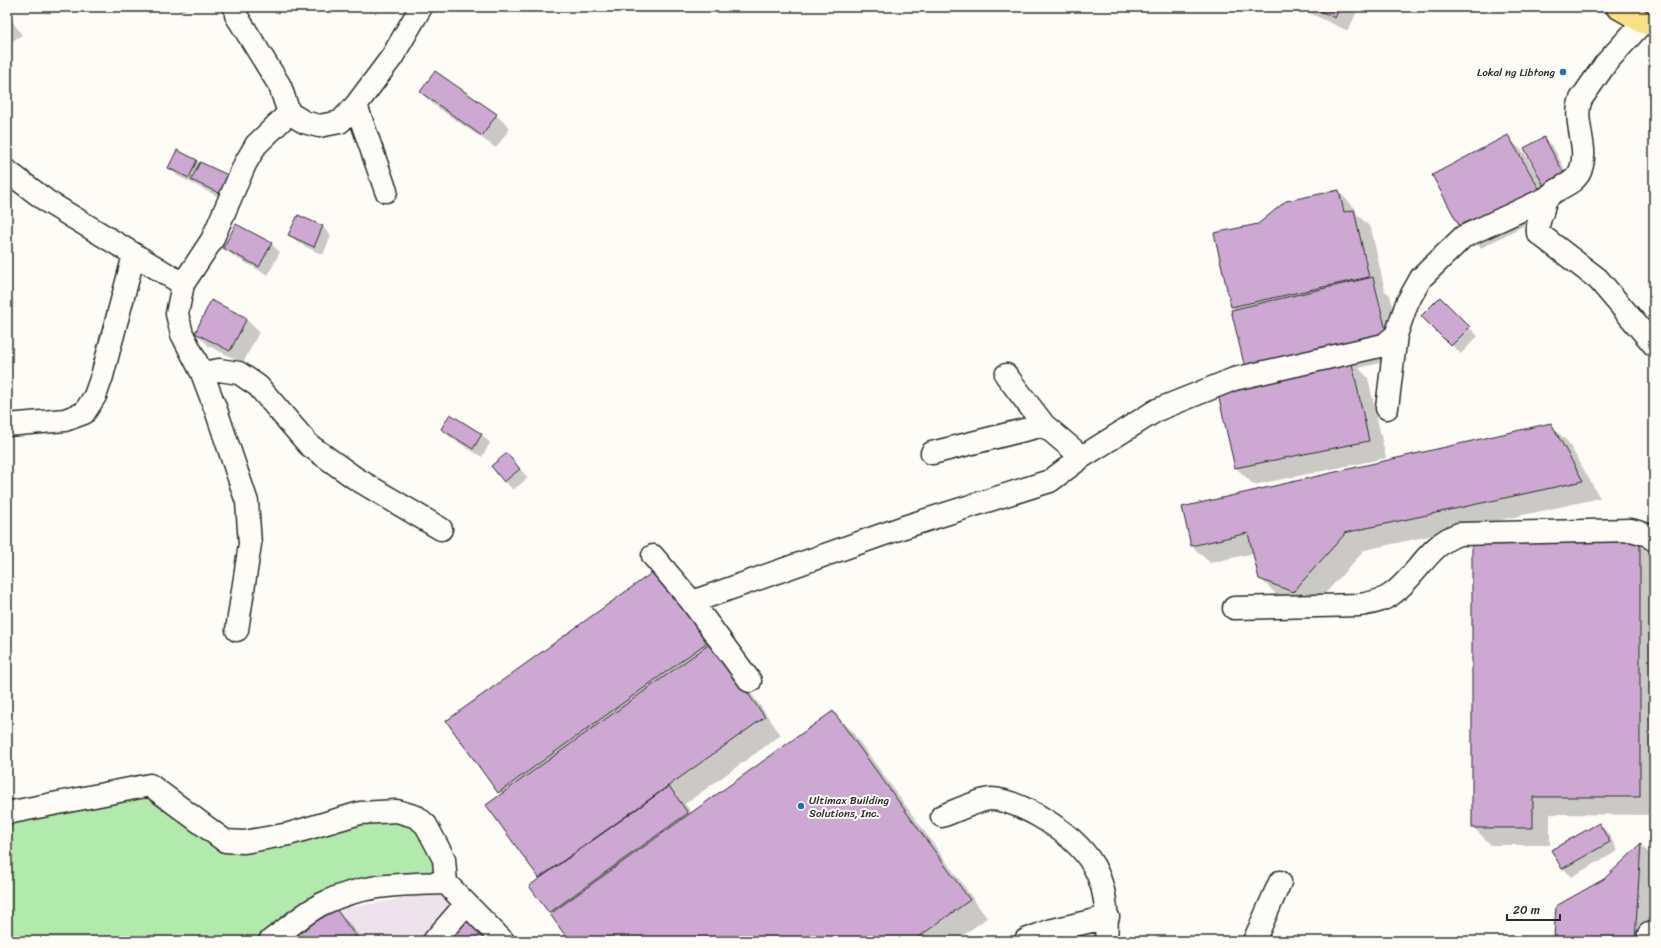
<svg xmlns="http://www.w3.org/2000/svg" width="1661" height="948" viewBox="0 0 1661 948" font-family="Sriracha,sans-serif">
	<rect width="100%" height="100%" fill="#fdfcf7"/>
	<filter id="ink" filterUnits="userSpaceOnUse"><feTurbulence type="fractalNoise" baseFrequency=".025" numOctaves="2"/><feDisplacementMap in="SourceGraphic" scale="8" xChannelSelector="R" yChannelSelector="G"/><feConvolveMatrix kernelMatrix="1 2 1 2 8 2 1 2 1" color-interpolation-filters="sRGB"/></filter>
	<g filter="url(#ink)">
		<path fill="#eee3ec" d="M434 893 461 906 488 941H286L333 910Z"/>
		<path fill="#b2e9ac" stroke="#6e8a6c" d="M150 785 225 841 360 813 417 817 446 883 351 892 270 941H7V813Z"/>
		<path fill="#0003" d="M176 7H189L181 12Z
			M1301 7H1359L1348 31 1305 11Z
			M7 14 22 35 7 44Z
			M435 72 496 115 510 128 496 148 434 105 421 92Z
			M1507 136 1525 154 1535 171 1544 138 1553 147 1573 184 1544 185 1557 208 1481 248 1463 230Z
			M197 161 200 164 230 203 178 176 169 168Z
			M1338 191 1356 209 1357 214 1371 228 1385 291 1390 295 1405 357 1359 368 1368 378 1386 458 1254 485 1236 468 1257 382 1235 310 1232 306 1258 225Z
			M299 216 323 227 331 236 323 255 298 243 290 235Z
			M271 244 280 252 268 275 233 256 225 248Z
			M1440 299 1478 336 1461 354 1422 316Z
			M246 319 259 332 243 363 209 346 196 333Z
			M1550 425 1568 442 1600 498 1361 551 1362 553 1311 609 1278 596 1260 578 1254 553 1210 563 1192 546 1183 508Z
			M442 429 481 434 490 443 482 457 451 438Z
			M507 454 528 478 513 490 505 481Z
			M1639 543 1654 558V815L1550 814V845H1491L1473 827Z
			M657 571 729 662 781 735 685 804 692 813 833 712 851 730 987 918 955 941H571L550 912 541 879 487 805 502 795 499 792Z
			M1599 824 1608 833 1618 851 1571 877 1563 868Z
			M1641 845 1654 858V941H1561L1605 880Z
			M334 908 351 925 363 941H288Z"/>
		<path fill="#cca8d2" stroke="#2b2b2b" d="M1311 7H1340L1335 18Z
			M435 71 497 114 482 136 420 92Z
			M1508 135 1540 190 1462 231 1432 175Z
			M1544 137 1565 175 1544 186 1524 148Z
			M177 150 197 160 189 178 168 168Z
			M200 162 230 176 221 194 191 180Z
			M1339 190 1344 212 1354 210 1369 277 1231 307 1214 233 1258 224 1286 201Z
			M298 215 323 226 314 247 288 235Z
			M236 224 272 243 259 267 223 248Z
			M1373 277 1388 339 1246 372 1231 310Z
			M1440 297 1470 327 1451 346 1421 316Z
			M211 300 247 318 230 351 195 333Z
			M1351 359 1369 441 1235 468 1217 390Z
			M450 414 482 434 473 449 441 429Z
			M1551 423 1583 481 1344 533V535L1293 592 1259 579 1248 533 1191 546 1182 507Z
			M507 453 520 469 504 482 491 466Z
			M1472 541 1640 542V797H1533V828H1472Z
			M657 569 709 641 498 793 446 721Z
			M711 643 765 717 539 878 486 805Z
			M833 711 970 900 913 941H569L550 914Z
			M669 786 688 813 549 913 529 886Z
			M1599 823 1610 842 1562 869 1551 850Z
			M1641 844 1635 941H1560L1554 936 1556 906 1604 879Z
			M334 906 359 941H286Z
			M470 919 486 941H444L442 939Z"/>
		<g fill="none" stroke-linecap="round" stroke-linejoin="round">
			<defs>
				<path id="minor" d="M235 7 236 15 280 86 289 113 304 122 319 126 340 122 356 105 392 57 421 7
					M1643 22 1606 63 1581 99C1572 121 1589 146 1581 169 1576 185 1556 187 1547 198 1544 202 1543 209 1542 213 1539 220 1537 225 1538 233L1598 279 1654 345
					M356 105 386 191
					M7 171 48 202 183 284
					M202 373 219 370 239 373 258 386 309 445 355 478 441 529
					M1006 375 1044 425 1082 457
					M1387 408 1396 335 1407 303 1421 278 1463 237 1547 198
					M7 425 65 420 84 413 95 396 102 376 134 255
					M932 453 1044 425
					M653 556 692 602 750 681
					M692 602 904 527 1050 481 1082 457 1157 410 1234 379 1384 345 1396 335
					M1234 608 1360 605C1371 603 1383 601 1392 594 1417 576 1429 544 1459 534L1631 530 1648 535 1654 540
					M237 630 250 544 247 502 216 410 202 373 182 334 177 314 183 284 212 240 245 164 256 145 289 113
					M7 813 150 785 225 841 244 842 289 834 360 813 397 811 417 817 426 825 444 859 446 883
					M942 816C953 812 981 799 991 799 1005 799 1024 808 1037 815 1091 846 1111 878 1106 941
					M446 883 503 941
					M1649 934H1654
					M1026 940 1049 931 1108 917
					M270 941C287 929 304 913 322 904 361 884 403 884 446 883
					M434 941 466 904
					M1254 941 1280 882"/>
				<path id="major" d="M1617 7 1643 22 1654 25"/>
			</defs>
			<use href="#minor" stroke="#2b2b2b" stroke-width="25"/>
			<use href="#major" stroke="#2b2b2b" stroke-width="25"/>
			<use href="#minor" stroke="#fdfcf7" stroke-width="22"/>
			<use href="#major" stroke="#f9e181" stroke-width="22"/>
		</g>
	</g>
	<g fill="#1f6fb2" stroke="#fdfcf7" stroke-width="1.5">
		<circle cx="1563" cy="72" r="4"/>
		<circle cx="801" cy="806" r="4"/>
	</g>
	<g text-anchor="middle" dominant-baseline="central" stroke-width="4" stroke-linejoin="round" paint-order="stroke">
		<g font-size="11" fill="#2b2b2b" stroke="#fdfcf7" text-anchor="end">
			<text x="1555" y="72">Lokal ng Libtong</text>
			<text x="809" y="800" text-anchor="start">Ultimax Building<tspan x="809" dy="13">Solutions, Inc.</tspan></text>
		</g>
	</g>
	<rect width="1661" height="948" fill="none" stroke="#fdfcf7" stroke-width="24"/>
	<rect x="12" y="12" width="1637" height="924" fill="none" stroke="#2b2b2b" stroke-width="1.5" filter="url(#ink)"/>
	<path d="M1507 914v6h53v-6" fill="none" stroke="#2b2b2b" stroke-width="2"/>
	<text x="1513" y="914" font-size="12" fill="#2b2b2b" stroke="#fdfcf7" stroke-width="3" paint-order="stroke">20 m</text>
</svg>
